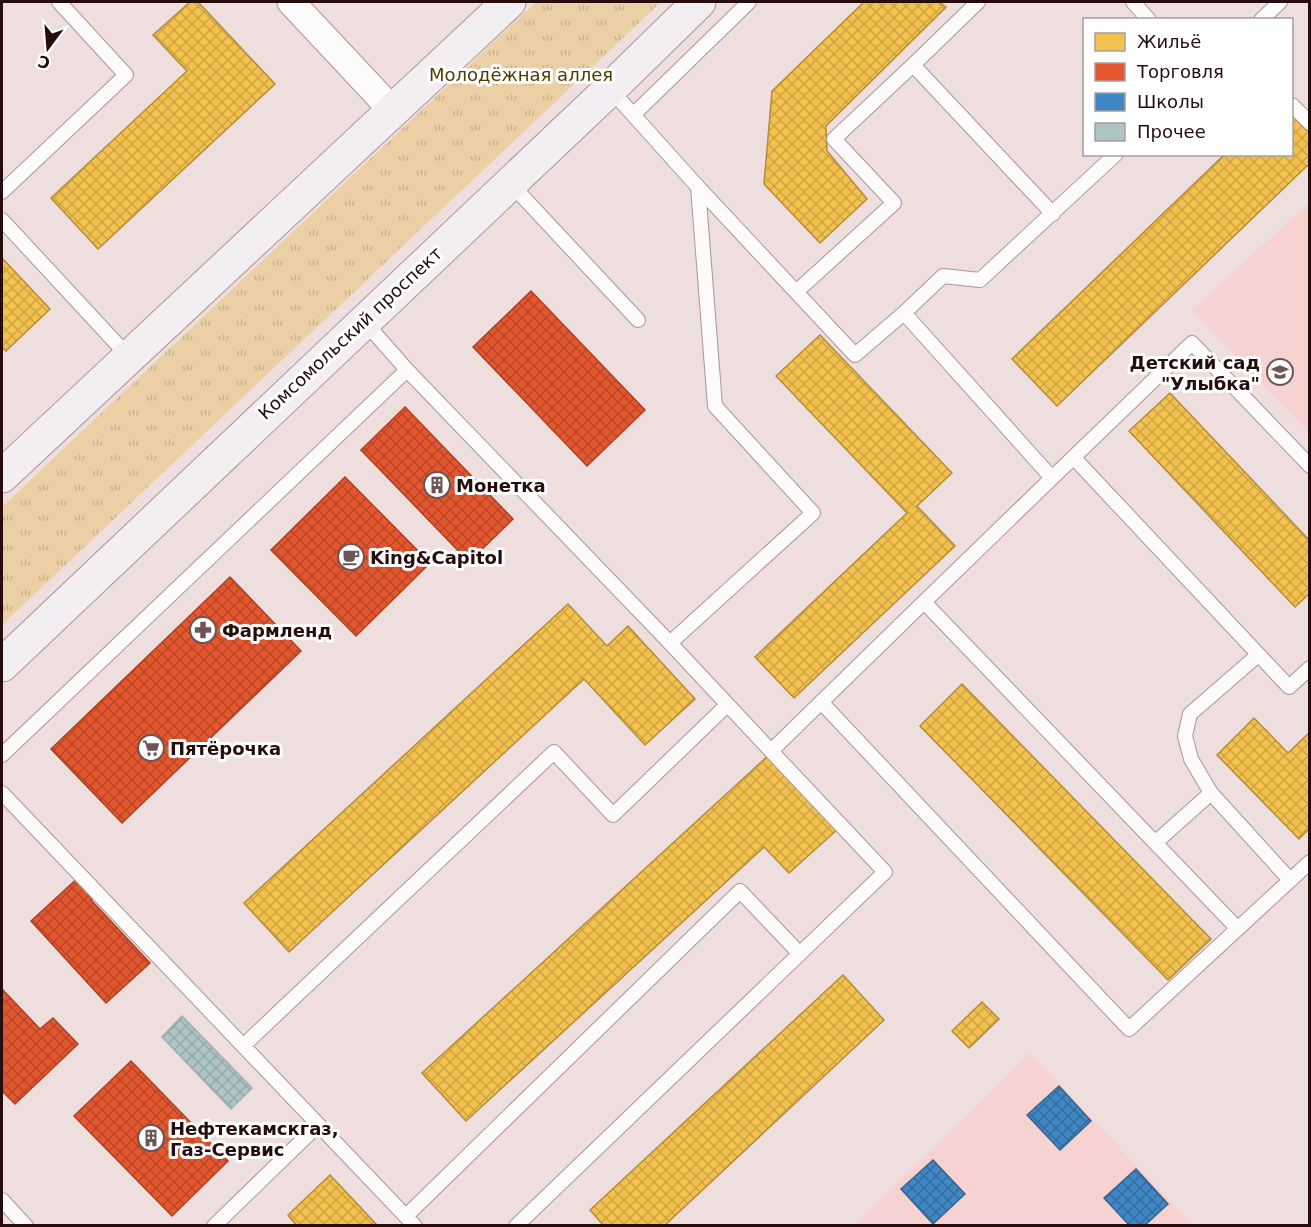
<svg xmlns="http://www.w3.org/2000/svg" width="1311" height="1227" viewBox="0 0 1311 1227" font-family="'DejaVu Sans',sans-serif">
	<defs>
		<pattern id="grass-tufts" width="24" height="20" patternUnits="userSpaceOnUse" patternTransform="scale(1.5)"><rect width="24" height="20" fill="#ecd0a5"/><path d="M3 7l-1-3M5 7V3M7 7l1-3M15 17l-1-3M17 17v-4M19 17l1-3" fill="none" stroke="#cab18d"/></pattern>
		<pattern id="homes-cross-hatch" width="8" height="8" patternUnits="userSpaceOnUse" patternTransform="scale(1.5)"><rect width="8" height="8" fill="#f2c14e"/><path d="M0 0l8 8M0 8l8-8" fill="none" stroke="#cfa543"/></pattern>
		<pattern id="shops-cross-hatch" width="8" height="8" patternUnits="userSpaceOnUse" patternTransform="scale(1.5)"><rect width="8" height="8" fill="#e4572e"/><path d="M0 0l8 8M0 8l8-8" fill="none" stroke="#b94626"/></pattern>
		<pattern id="schools-cross-hatch" width="8" height="8" patternUnits="userSpaceOnUse" patternTransform="scale(1.5)"><rect width="8" height="8" fill="#3f88c5"/><path d="M0 0l8 8M0 8l8-8" fill="none" stroke="#356e9e"/></pattern>
		<pattern id="building-cross-hatch" width="8" height="8" patternUnits="userSpaceOnUse" patternTransform="scale(1.5)"><rect width="8" height="8" fill="#aec5c6"/><path d="M0 0l8 8M0 8l8-8" fill="none" stroke="#96a8a9"/></pattern>
	</defs>
	<rect width="100%" height="100%" fill="#eededd"/>
	<path fill="#f6d2d0" d="M1309 203V433L1192 310Z
		M1030 1053 1193 1225 854 1226Z"/>
	<path fill="url(#grass-tufts)" d="M536 2H661L2 625V507Z"/>
	<path fill="url(#homes-cross-hatch)" stroke="#b58b3a" stroke-width="1.5" d="M190 2H198L275 84 98 249 51 198 187 71 153 35Z
		M864 2H939L946 7 826 126 827 151 867 199 820 243 764 184 772 91Z
		M1292 111 1310 130V163L1057 406 1012 359 1225 154H1292Z
		M2 258 50 309 6 351 2 347Z
		M820 335 952 473 917 506 955 546 794 698 755 657 907 513 776 376Z
		M1170 393 1310 541V593L1295 607 1129 431Z
		M568 604 607 646 628 626 695 699 645 745 584 679 289 952 244 903Z
		M962 684 1211 939 1168 980 920 726Z
		M1254 718 1288 753 1310 732V828L1299 839 1217 755Z
		M770 754 839 828 789 873 764 847 466 1121 422 1073Z
		M843 975 884 1020 664 1226H604L590 1210Z
		M982 1002 999 1019 969 1048 952 1031Z
		M330 1175 378 1226H297L288 1215Z"/>
	<path fill="url(#shops-cross-hatch)" stroke="#ab4024" stroke-width="1.5" d="M531 291 645 410 587 466 473 347Z
		M405 407 513 519 469 562 361 450Z
		M345 477 430 563 356 636 271 550Z
		M230 577 301 651 122 823 51 749Z
		M81 875 98 893 91 900 150 963 106 1003 31 921Z
		M2 989 40 1029 53 1018 78 1044 15 1104 2 1091Z
		M131 1061 228 1161 172 1216 74 1116Z"/>
	<path fill="url(#schools-cross-hatch)" stroke="#38638e" stroke-width="1.5" d="M1059 1086 1091 1121 1060 1150 1027 1115Z
		M933 1160 965 1194 933 1224 901 1189Z
		M1136 1169 1168 1204 1144 1226H1130L1104 1198Z"/>
	<path fill="url(#building-cross-hatch)" stroke="#a3adae" stroke-width="1.5" d="M182 1016 252 1088 231 1109 162 1037Z"/>
	<g fill="none" stroke-linecap="round" stroke-linejoin="round">
		<defs>
			<path id="service" d="M978 2 913 65 1053 214
				M1133 2 1149 20
				M1261 20 1280 2
				M610 89 698 187 715 406 813 513 670 643 771 751 924 602 1237 928
				M1292 105 1310 123
				M634 114 749 2
				M510 183 638 320
				M698 187 855 355 904 313
				M2 192 126 75 59 2
				M2 220 129 357
				M796 292 894 203 834 139 913 65
				M364 321 407 370 670 643
				M1074 458 1289 687 1310 668
				M1052 478 1192 343 1310 466
				M924 602 1052 478 904 313 943 276 980 280 1116 154
				M822 703 1129 1029 1310 862
				M2 755 407 370
				M2 793 415 1226
				M1211 793 1290 880
				M1156 842 1211 793 1191 759 1185 736 1190 714 1258 655
				M244 1045 554 752 613 815 726 706
				M2 1200 26 1226
				M406 1216 740 891 800 954
				M214 1226 318 1125
				M516 1226 885 872 771 751"/>
			<path id="minor" d="M291 2 394 112"/>
			<path id="secondary" d="M2 476 509 2
				M2 665 610 89 699 2"/>
		</defs>
		<use href="#service" stroke="#aa9696" stroke-width="16"/>
		<use href="#minor" stroke="#aa9696" stroke-width="29"/>
		<use href="#secondary" stroke="#aa9696" stroke-width="35"/>
		<use href="#service" stroke="#fcfafa" stroke-width="14"/>
		<use href="#minor" stroke="#fcfafa" stroke-width="27"/>
		<use href="#secondary" stroke="#f3eef1" stroke-width="33"/>
	</g>
	<defs>
		<symbol id="school-ring" viewBox="-11 -11 22 22"><circle r="9.5" fill="#fff" stroke="#6c5655" stroke-width="1.5"/><path d="M0-5L7-2L0 1L-7-2ZM-4 1L0 2.5L4 1V4Q0 6-4 4Z" fill="#6c5655"/></symbol>
		<symbol id="building-ring" viewBox="-11 -11 22 22"><circle r="9.5" fill="#fff" stroke="#6c5655" stroke-width="1.5"/><path d="M-4-6H4V6H1V3H-1V6H-4ZM-2.5-4.3h1.7v1.8h-1.7ZM.8-4.3h1.7v1.8H.8ZM-2.5-1h1.7V.8h-1.7ZM.8-1h1.7V.8H.8Z" fill="#6c5655"/></symbol>
		<symbol id="cafe-ring" viewBox="-11 -11 22 22"><circle r="9.5" fill="#fff" stroke="#6c5655" stroke-width="1.5"/><path d="M-5.5-4.5H6V0H3Q3 3.5 0 3.5H-2.5Q-5.5 3.5-5.5 0ZM3-3.2v2h1.7v-2ZM-6 4.5H4V6H-6Z" fill="#6c5655"/></symbol>
		<symbol id="pharmacy-ring" viewBox="-11 -11 22 22"><circle r="9.5" fill="#fff" stroke="#6c5655" stroke-width="1.5"/><path d="M-2-6h4v4h4v4h-4v4h-4v-4h-4v-4h4Z" fill="#6c5655"/></symbol>
		<symbol id="supermarket-ring" viewBox="-11 -11 22 22"><circle r="9.5" fill="#fff" stroke="#6c5655" stroke-width="1.5"/><path d="M-6-5.5h2.5l.6 2H6L4.5 2H-2.5L-4.4-4H-6ZM-1.5 3.2a1.3 1.3 0 1 0 .1 0ZM3 3.2a1.3 1.3 0 1 0 .1 0Z" fill="#6c5655"/></symbol>
	</defs>
	<g fill-rule="evenodd">
		<use href="#school-ring" x="1265" y="357" width="30" height="30"/>
		<use href="#building-ring" x="422" y="470" width="30" height="30"/>
		<use href="#cafe-ring" x="336" y="542" width="30" height="30"/>
		<use href="#pharmacy-ring" x="188" y="615" width="30" height="30"/>
		<use href="#supermarket-ring" x="136" y="733" width="30" height="30"/>
		<use href="#building-ring" x="136" y="1123" width="30" height="30"/>
	</g>
	<g text-anchor="middle" dominant-baseline="central" stroke-width="6" stroke-linejoin="round" paint-order="stroke">
		<g font-size="18" fill="#513a00" stroke="#fff">
			<text x="521" y="74">Молодёжная аллея</text>
		</g>
		<g font-size="18" fill="#260c0c" stroke="#fff">
			<text transform="translate(350 333) rotate(-43)">Комсомольский проспект</text>
		</g>
		<g font-size="18" font-weight="bold" fill="#260c0c" stroke="#fff" text-anchor="start">
			<text x="1260" y="362" text-anchor="end">Детский сад<tspan x="1260" dy="21">"Улыбка"</tspan></text>
			<text x="456" y="485">Монетка</text>
			<text x="370" y="557">King&amp;Capitol</text>
			<text x="222" y="630">Фармленд</text>
			<text x="170" y="748">Пятёрочка</text>
			<text x="170" y="1128">Нефтекамскгаз,<tspan x="170" dy="21">Газ-Сервис</tspan></text>
		</g>
	</g>
	<rect width="1311" height="1227" fill="none" stroke="#260c0c" stroke-width="6"/>
	<rect x="1083" y="18" width="210" height="138" fill="#ffffff" stroke="#a89e9e" stroke-width="1.5"/>
	<rect x="1095" y="33" width="30" height="18" fill="#f2c14e" stroke="#a89e9e" stroke-width="1.5"/>
	<text x="1137" y="48" font-size="18" fill="#260c0c">Жильё</text>
	<rect x="1095" y="63" width="30" height="18" fill="#e4572e" stroke="#a89e9e" stroke-width="1.5"/>
	<text x="1137" y="78" font-size="18" fill="#260c0c">Торговля</text>
	<rect x="1095" y="93" width="30" height="18" fill="#3f88c5" stroke="#a89e9e" stroke-width="1.5"/>
	<text x="1137" y="108" font-size="18" fill="#260c0c">Школы</text>
	<rect x="1095" y="123" width="30" height="18" fill="#aec5c6" stroke="#a89e9e" stroke-width="1.5"/>
	<text x="1137" y="138" font-size="18" fill="#260c0c">Прочее</text>
	<g transform="translate(48 48) rotate(196)" stroke="#ffffff" stroke-width="4.5" paint-order="stroke">
	<path d="M0-4.5L10 22L0 15L-10 22Z" fill="#260c0c"/>
	<text y="-9" font-size="16" font-weight="bold" text-anchor="middle" fill="#260c0c">С</text>
	</g>
</svg>
